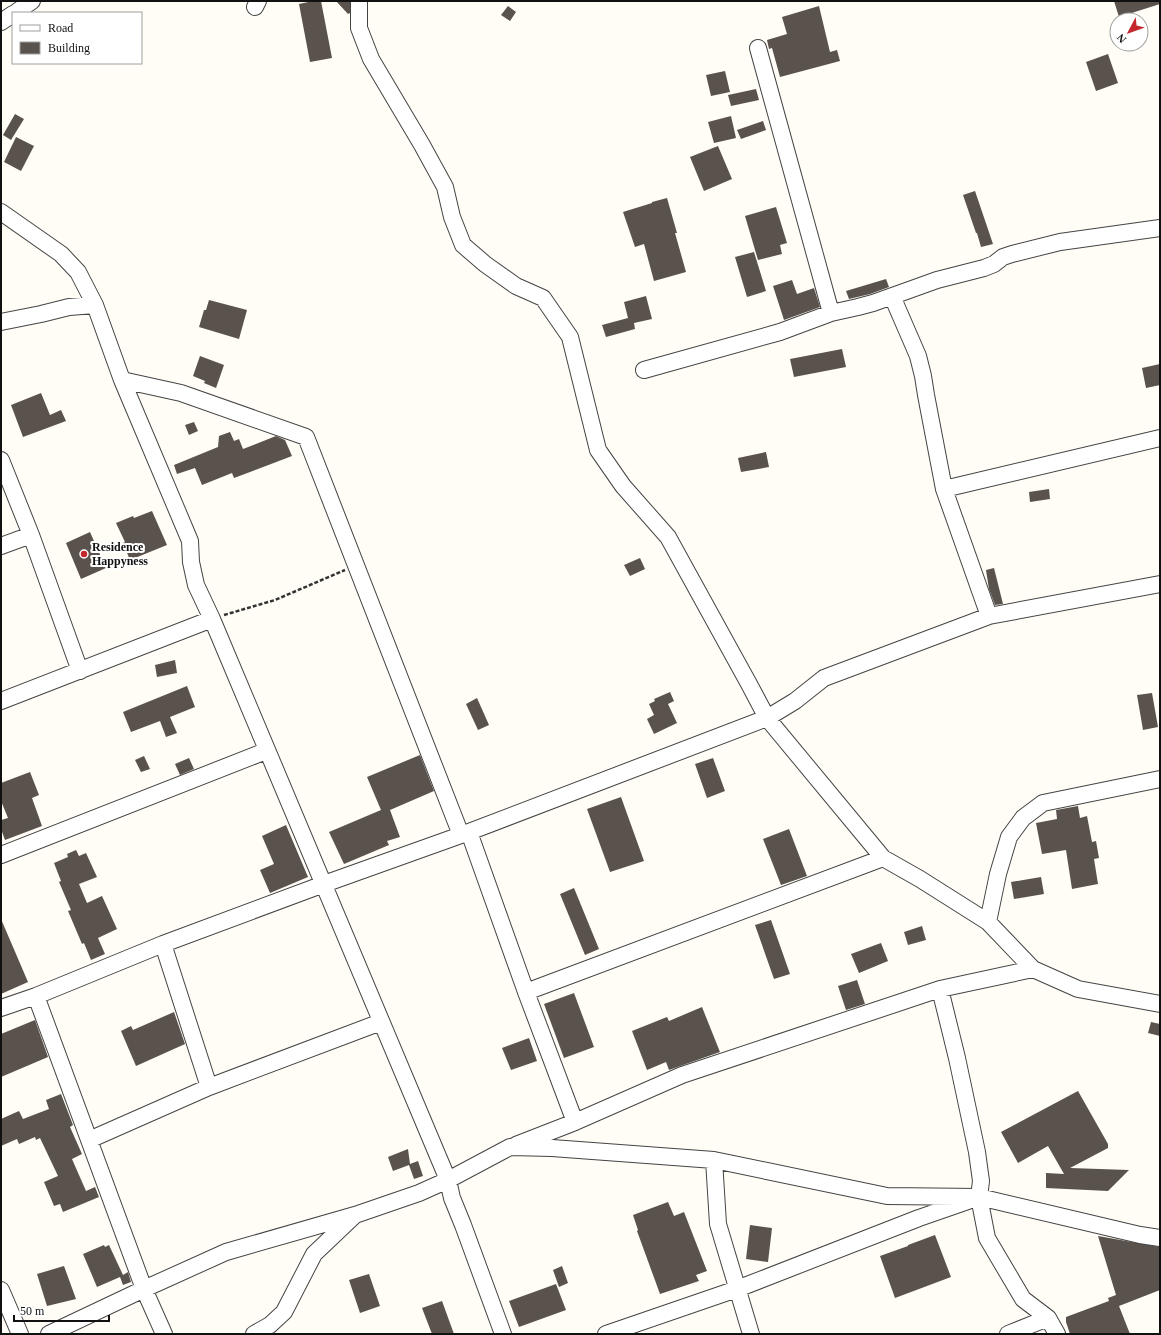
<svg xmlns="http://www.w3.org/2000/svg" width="1161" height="1335" viewBox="0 0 1161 1335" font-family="'Times New Roman',serif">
	<rect width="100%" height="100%" fill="#fffdf5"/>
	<path fill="#5a524d" d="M313 1H321L332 58 310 62 299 4Z
		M336 1H350V13L348 14Z
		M1114 1H1160V4L1119 17Z
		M508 6 516 12 510 21 501 15Z
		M819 6 830 52 837 50 840 61 780 77 772 48 769 49 767 40 787 34 782 17Z
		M1108 54 1118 83 1096 91 1086 62Z
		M725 71 730 92 711 96 706 75Z
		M756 89 759 100 731 106 728 95Z
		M15 114 24 119 11 140 3 135Z
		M731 116 736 138 714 143 708 122Z
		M763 121 766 130 741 139 737 130Z
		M16 137 34 146 21 171 4 162Z
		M718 146 732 179 704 191 690 157Z
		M975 191 993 244 981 247 977 233H976L963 195Z
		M667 198 677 233H675L686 272 654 281 644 244 635 247 623 212 652 203V202Z
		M776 207 787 243 780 245 782 254 758 260 745 216Z
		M754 252 766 291 747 297 735 257Z
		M886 279 889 287 870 294 849 299 846 291Z
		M792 280 797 294 814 288 820 307 784 320 773 286Z
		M646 296 652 319 634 323 635 329 606 337 602 325 628 318 624 302Z
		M209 300 247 310 239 339 199 327 204 310H206Z
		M842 349 846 367 794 377 790 359Z
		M200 356 224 365 216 388 204 383 205 381 193 376Z
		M1160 364V385L1146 388 1142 368Z
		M41 393 50 415 61 410 66 421 23 437 11 405Z
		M194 422 198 431 189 435 185 425Z
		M230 432 234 441 239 439 243 449 276 436 285 440 292 456 234 478 232 473 202 485 195 468 177 474 174 465 218 447 219 436Z
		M766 452 769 467 741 472 738 458Z
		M1049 489 1050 499 1030 502 1029 492Z
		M152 511 167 545 130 560 123 543 125 542 116 523 133 516 134 518Z
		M90 532 106 568 81 579 66 543Z
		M640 558 645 569 630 576 624 565Z
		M994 568 1003 604 995 605 989 589 986 570Z
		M175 660 177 673 157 677 155 665Z
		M187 686 195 707 170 717 177 733 166 737 160 721 131 732 123 712Z
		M670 692 674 701 668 704 677 723 654 734 647 719 654 715 649 704 655 701 654 699Z
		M1152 693 1158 727 1143 730 1137 695Z
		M477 698 489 725 478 730 466 704Z
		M420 755 434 791 390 810 400 837 387 841 389 845 344 864 329 832 381 810 367 777Z
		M144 756 150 769 141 772 135 760Z
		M189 758 194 769 180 775 175 764Z
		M713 758 725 791 707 798 695 764Z
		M30 772 39 795 32 798 42 826 5 840 1 829V820L8 818 1 801V783Z
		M621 797 644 861 610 872 587 809Z
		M1078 806 1080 818 1087 816 1092 842 1096 841 1099 858 1094 859 1098 884 1072 889 1066 850 1042 854 1036 823 1057 819 1056 810Z
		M286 825 308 877 270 893 260 870 274 864 262 836Z
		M789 829 807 876 781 885 763 839Z
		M76 850 79 856 86 853 97 877 79 884 87 903 102 896 117 929 98 938 105 954 91 960 84 943 82 944 68 911 71 910 59 882 61 881 54 863 68 857 67 854Z
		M1041 877 1044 894 1014 899 1011 882Z
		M574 888 599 949 585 955 560 894Z
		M1 919 28 982 1 994Z
		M771 920 790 974 774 979 755 925Z
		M922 926 926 940 908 945 904 932Z
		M881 943 888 961 859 973 851 954Z
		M857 980 865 1004 846 1010 838 986Z
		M574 993 594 1047 564 1058 544 1004Z
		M702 1007 720 1052 669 1070 666 1062 647 1070 632 1031 667 1017 669 1021Z
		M174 1012 185 1044 136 1066 121 1031 131 1026 133 1030Z
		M35 1020 48 1057 1 1077V1034Z
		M1151 1022 1160 1024V1036L1148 1033Z
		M529 1038 537 1061 511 1070 502 1048Z
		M1078 1091 1108 1144V1148L1070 1168 1129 1170 1108 1191 1046 1188V1173L1064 1174 1048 1146 1018 1163 1001 1132Z
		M61 1094 73 1125 70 1127 82 1154 72 1159 86 1191 95 1187 99 1197 63 1212 60 1204 54 1206 44 1182 58 1176 40 1138 36 1140 35 1137 19 1144 17 1139 1 1146V1119L19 1111 23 1119 49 1109 46 1100Z
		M408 1149 410 1164 418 1161 423 1176 414 1179 409 1165 393 1171 388 1157Z
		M668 1202 674 1216 684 1212 707 1271 696 1275 699 1281 660 1294 637 1231 638 1230 633 1215Z
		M750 1225 772 1228 768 1262 746 1259Z
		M935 1235 951 1277 895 1298 880 1256 908 1246V1245Z
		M1098 1236 1160 1247V1290L1119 1306 1130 1334H1070L1066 1322V1317L1109 1301 1108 1298 1116 1295Z
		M104 1245 105 1247 109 1245 123 1275 128 1272 131 1282 123 1285 120 1277 97 1287 83 1254Z
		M64 1266 76 1299 47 1306 37 1274Z
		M562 1266 568 1283 559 1287 553 1270Z
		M369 1274 380 1306 360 1313 349 1280Z
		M556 1284 566 1310 519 1327 509 1301Z
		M442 1301 454 1334H432L422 1308Z"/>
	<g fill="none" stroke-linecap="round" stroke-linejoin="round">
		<defs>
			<path id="minor" d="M359 1V28L371 59 422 145 445 187 452 217 463 245 485 264 516 286 543 298 570 337 598 450 623 486 668 537 749 684 767 718 883 858 920 879 988 922 1033 969 1078 989 1160 1004
				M255 7 258 1
				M15 13 32 1
				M1 22 13 14
				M758 48 831 313
				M1 212 61 254 78 272 95 305 122 380 190 541 191 562 196 585 212 619 448 1180 452 1198 463 1225 503 1334
				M892 296 918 356 923 376 926 395 944 489 989 616
				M1 322 41 314 69 307 95 305
				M644 370 780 332 831 313 858 307 873 303 937 280 984 268 994 264 1003 257 1012 254 1060 242 1160 228
				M122 380 181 393 306 437 461 835
				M1 460 31 535 80 671
				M944 489 1160 438
				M1 546 31 535
				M1 701 212 619
				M469 832 526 992 575 1122 516 1145
				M1 855 266 751
				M988 922 998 874 1009 837 1023 818 1043 803 1160 779
				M940 989 957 1058 977 1152 981 1181 979 1197 987 1238 1023 1299 1048 1318 1057 1334
				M526 992 883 858
				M36 996 144 1289 164 1334
				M1 1008 36 996 163 944 324 884 461 835 767 718 795 701 824 678 989 616 1160 584
				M209 1087 381 1022
				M575 1122 682 1075 940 989 1033 969
				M89 1140 209 1087 163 944
				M714 1160 718 1224 751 1334
				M1 1290 20 1334
				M49 1334 144 1289 226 1252 355 1215 419 1193 448 1180 510 1147 552 1148 714 1160 887 1196 979 1197 1140 1235 1160 1238
				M254 1334 270 1325 284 1312 314 1254 354 1216
				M606 1334 737 1289 919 1218 968 1201
				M1008 1334 1048 1318"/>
		</defs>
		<use href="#minor" stroke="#444" stroke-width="18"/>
		<path stroke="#333" stroke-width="2.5" stroke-dasharray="4 2" stroke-linecap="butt" d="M224 615 275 600 345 570"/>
		<use href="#minor" stroke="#fff" stroke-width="16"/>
	</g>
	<circle fill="#c4262e" stroke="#fff" stroke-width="1.5" cx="84" cy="554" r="4"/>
	<g text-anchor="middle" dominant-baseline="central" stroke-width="4" stroke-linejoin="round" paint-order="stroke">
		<g font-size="12" font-weight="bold" fill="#111" stroke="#fff" text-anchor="start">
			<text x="92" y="547">Residence<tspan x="92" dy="14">Happyness</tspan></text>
		</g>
	</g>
	<rect width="1161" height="1335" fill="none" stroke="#111111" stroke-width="4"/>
	<rect x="12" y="12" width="130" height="52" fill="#ffffff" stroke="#a0a0a0"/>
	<rect x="20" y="25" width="20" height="6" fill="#ffffff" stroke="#a0a0a0"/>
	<text x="48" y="32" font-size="12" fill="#111111">Road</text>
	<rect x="20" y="42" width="20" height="12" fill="#5a524d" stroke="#a0a0a0"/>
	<text x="48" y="52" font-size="12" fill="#111111">Building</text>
	<g transform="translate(1129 32) rotate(229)"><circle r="19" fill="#ffffff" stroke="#a0a0a0"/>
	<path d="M0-3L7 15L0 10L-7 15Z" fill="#c4262e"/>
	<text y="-6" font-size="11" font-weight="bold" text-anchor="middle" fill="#111111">N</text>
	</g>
	<path d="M14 1315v6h95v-6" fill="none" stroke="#111111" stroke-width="2"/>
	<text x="20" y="1315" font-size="12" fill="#111111" stroke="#ffffff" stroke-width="3" paint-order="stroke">50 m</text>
</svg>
